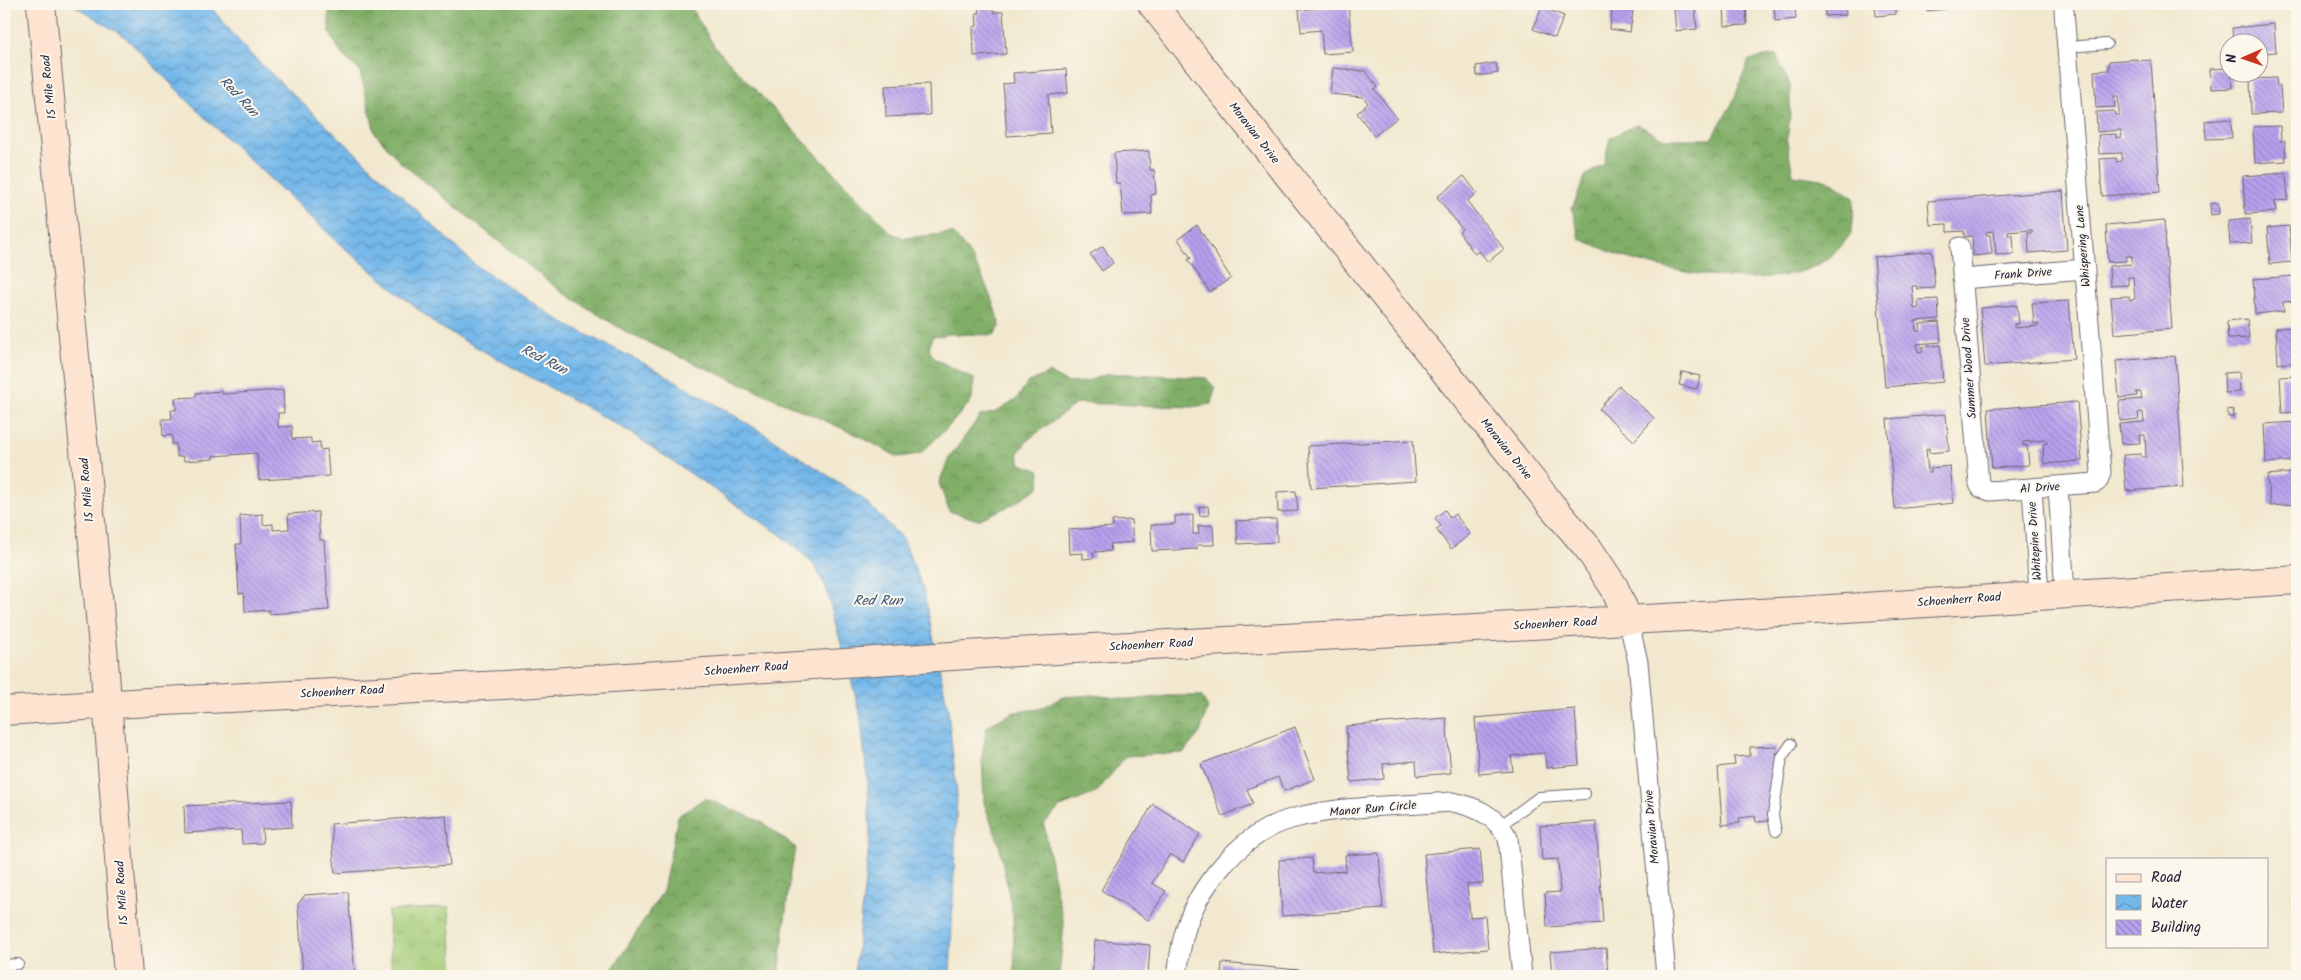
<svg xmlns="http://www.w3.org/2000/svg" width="2301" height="980" viewBox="0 0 2301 980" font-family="Kalam,sans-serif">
	<defs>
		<pattern id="grass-tufts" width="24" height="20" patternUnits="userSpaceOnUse" patternTransform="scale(1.25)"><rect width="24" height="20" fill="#a2cb76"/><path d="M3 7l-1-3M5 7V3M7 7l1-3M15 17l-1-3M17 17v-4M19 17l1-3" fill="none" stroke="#8bae67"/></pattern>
		<pattern id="forest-crowns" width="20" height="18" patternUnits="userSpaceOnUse" patternTransform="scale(1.25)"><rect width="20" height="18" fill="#81af67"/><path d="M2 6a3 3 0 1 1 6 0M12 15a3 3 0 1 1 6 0" fill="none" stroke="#698e56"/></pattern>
		<pattern id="water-waves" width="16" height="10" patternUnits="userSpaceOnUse" patternTransform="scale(1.25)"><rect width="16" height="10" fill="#74b8ea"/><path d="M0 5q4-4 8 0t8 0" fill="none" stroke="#5f95bf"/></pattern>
		<pattern id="building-back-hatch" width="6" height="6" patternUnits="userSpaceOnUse" patternTransform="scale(1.25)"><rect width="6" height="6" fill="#b7a1ee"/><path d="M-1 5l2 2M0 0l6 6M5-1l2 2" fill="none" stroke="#9483c2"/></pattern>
	</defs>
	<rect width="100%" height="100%" fill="#fbf7ec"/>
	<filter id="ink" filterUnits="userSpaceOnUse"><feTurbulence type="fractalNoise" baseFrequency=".02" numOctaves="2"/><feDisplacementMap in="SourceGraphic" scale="10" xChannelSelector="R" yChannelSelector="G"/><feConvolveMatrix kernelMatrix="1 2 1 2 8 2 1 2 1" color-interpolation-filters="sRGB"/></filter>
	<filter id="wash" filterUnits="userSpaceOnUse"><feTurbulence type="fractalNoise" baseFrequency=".0096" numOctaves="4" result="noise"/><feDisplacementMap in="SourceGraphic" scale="20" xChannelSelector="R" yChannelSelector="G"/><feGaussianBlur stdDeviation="1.12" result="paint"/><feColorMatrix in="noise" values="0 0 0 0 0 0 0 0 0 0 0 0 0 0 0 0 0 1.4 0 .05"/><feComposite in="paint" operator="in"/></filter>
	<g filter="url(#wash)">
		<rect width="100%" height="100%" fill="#f2e8cf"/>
		<path fill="url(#grass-tufts)" stroke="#627658" d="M449 907 454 976H392L388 911Z"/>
		<path fill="url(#forest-crowns)" stroke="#526851" d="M329 4H689L714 46 891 233 904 238 952 233C976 256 991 294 1000 326L994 335 950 334 932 337 929 350 935 359 974 379 972 400 950 425 920 454 898 457 857 435 631 335 559 290 400 162 375 133 360 71 342 55 329 32Z
			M1776 55 1790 85V115L1787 141 1793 175 1828 180 1854 198C1853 209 1854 223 1851 232 1850 237 1845 241 1842 245 1802 298 1685 275 1630 259 1613 254 1596 245 1580 239L1572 209 1585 176 1604 164 1610 138 1637 124 1664 139H1711L1733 102 1749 60Z
			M1049 373 1068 383 1085 382 1107 374H1134L1206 378 1215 388 1211 404 1191 407 1077 403 1029 439 1018 453 1021 464 1040 471 1039 487 1012 505 978 520 949 511 939 483 949 458 980 416 996 412 1017 399 1027 383Z
			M1093 695 1131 700 1168 696H1201L1208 707 1200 733 1183 753 1126 756 1096 793 1060 807 1044 824 1056 891 1064 924 1059 976H1015L1013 916 999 844 984 803 982 758 987 726 1014 712 1039 709 1063 697Z
			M705 798 762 822 796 848 790 874 779 976H608L663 891 678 816Z"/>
		<path fill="url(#water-waves)" stroke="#4b6d92" d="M72 4H208L248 52 475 265 565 324 661 372 760 431 861 497 902 538 923 588 948 710 957 795 950 976H854L870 837 868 785 860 712 825 585 812 562 781 535 625 429 438 326 341 245 203 116 124 36Z"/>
		<g id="blocks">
			<path fill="url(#building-back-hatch)" d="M976 4H996V7H992L993 12H1003L1006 54 974 56 973 27 977 26 976 13H980Z
				M1746 4 1747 25 1725 26 1724 5Z
				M1774 4H1795L1796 19 1775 21Z
				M1824 4H1845L1846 15 1825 16Z
				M1875 4H1895V14L1876 16Z
				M1925 4H1945L1946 9 1926 11Z
				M1975 4H1996V6L1975 8Z
				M1348 5 1353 52 1323 54 1321 30 1301 32 1299 10Z
				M1542 7 1564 16 1555 38 1533 29Z
				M1695 7 1697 29 1676 31 1674 9Z
				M1612 9 1633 11 1630 32 1610 29Z
				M2274 24 2276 52 2263 53V61H2258V42H2233L2232 28Z
				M2137 59V61L2151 60 2160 192 2102 196 2100 159 2116 158 2117 162 2122 161V153L2099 154 2098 135 2116 134V138L2122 137 2121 130 2097 132 2096 112 2114 111 2115 115H2119V111L2118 96H2114L2115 107 2096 108 2094 71 2109 70V61Z
				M1496 63 1498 73 1477 76 1476 66Z
				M1333 68 1365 71 1378 87 1374 89 1397 118 1374 136 1357 113 1368 103 1363 97 1330 94Z
				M2228 68V72H2231L2232 88 2211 89 2210 69Z
				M1066 69 1068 93 1048 95 1051 133 1007 136 1003 84 1014 83 1013 73Z
				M2276 78 2277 86H2280L2282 113 2251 114 2250 79Z
				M929 84 930 115 886 117 885 86Z
				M2231 119 2232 138 2206 139 2205 121Z
				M2280 126 2281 141H2285L2286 161 2255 163 2253 127Z
				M1149 151 1150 170H1154L1156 194 1151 195 1152 214 1123 215 1120 183H1116L1114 153Z
				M2286 173 2288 200 2275 201 2276 212 2245 214 2243 176Z
				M1464 176 1477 193 1467 201 1504 249 1488 262 1479 251 1475 254 1459 232 1462 229 1437 197Z
				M2063 191 2067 250 2029 253 2028 233H2032V230L2008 232V235H2013L2014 254 1996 255 1994 231 1986 232V235H1990L1992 254 1973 256 1972 236 1964 237V231L1947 232V224L1930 225 1928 201Z
				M2218 203 2219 214 2211 215 2210 204Z
				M2250 219 2252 243 2230 244 2228 221Z
				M2164 220 2172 329 2114 334 2111 297 2129 296 2130 300 2135 299 2133 277H2128V285L2110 286 2109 266 2132 264V256H2126V261L2108 262 2106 225Z
				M1197 225 1231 278 1210 292 1188 260 1191 258 1178 239Z
				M2289 226 2292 262 2270 264 2267 228Z
				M1103 246 1113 263 1102 271 1090 254Z
				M1932 251 1935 288 1917 289V286H1912L1914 309 1919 308 1918 300 1938 299 1939 319 1915 321 1916 331H1921L1920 324 1939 322 1941 342 1917 344 1918 352 1923 351 1922 347 1940 345 1943 382 1885 387 1874 257Z
				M2294 276 2296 301 2283 302 2284 311 2255 314 2253 279Z
				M2069 301 2074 359 1985 366 1980 308 2017 305 2019 324H2014V328L2038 326V323L2034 324 2032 303Z
				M2247 319 2249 338 2228 339 2227 321Z
				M2297 327V362L2278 364 2276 328Z
				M2175 356 2184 487 2126 491 2123 455 2141 454V457H2146L2145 435H2139L2140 443 2121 444 2119 424 2144 422 2143 412 2138 413 2139 419 2120 421 2119 401 2142 399 2141 392H2136L2137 396 2119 398 2116 361Z
				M1682 372 1700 376 1697 389 1679 385Z
				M2239 372 2240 392 2225 393 2224 373Z
				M2297 376V412L2282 413 2280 377Z
				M1619 386 1654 418 1634 441 1599 409Z
				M283 390 284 413H278V427L292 426V439L311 438V443L320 442V450L327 449 329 476 259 480 257 453 213 456V459L184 461 183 456 177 457 176 444H172V435L163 436 162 419H172L171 410H176L175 398 196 397V393L222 391V394Z
				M2077 402 2082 461 2044 464 2043 444 2047 443V440L2023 442V446L2027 445 2029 465 1992 468 1988 409Z
				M2233 409 2234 417H2228L2227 410Z
				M1946 414 1949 451 1929 453V448L1926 449 1928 473H1931V468L1950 466 1954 503 1895 509 1887 419Z
				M2297 422 2295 461 2266 463 2264 424Z
				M1413 440 1416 481 1311 488 1308 446Z
				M2297 469V504L2270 506 2267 475 2291 473 2290 470Z
				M1296 491 1298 511 1278 512 1277 492Z
				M1208 506 1209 515 1200 516 1199 507Z
				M1445 510 1450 518 1455 514 1470 534 1451 549 1436 529 1441 526 1435 518Z
				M318 512 320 540H324L329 610 269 614V610L245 612 244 593 239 594 236 544H241L240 516 263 514V525L273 524V530L289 529 288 514Z
				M1193 515V534H1199L1198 526 1213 525 1214 545H1197V549L1152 551 1151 525 1175 524V516Z
				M1276 519 1277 542 1238 544 1236 521Z
				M1131 520 1133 542 1110 544 1111 551 1093 552 1094 558 1083 559V553L1069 554 1068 530 1113 527 1112 521Z
				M1575 709 1579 765 1546 768 1545 753 1511 756 1513 771 1479 774 1475 718Z
				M1446 718 1451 773 1417 776 1416 761 1383 764 1384 779 1351 782 1346 726Z
				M1295 727 1315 779 1284 791 1278 777 1247 789 1253 804 1222 816 1201 764Z
				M1776 746 1777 758 1768 821 1756 822 1755 816 1739 818 1740 823 1722 825 1718 767 1735 765 1734 757 1750 756V747Z
				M291 801 292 827 262 829 263 843 242 844 241 830 185 833 184 806Z
				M1153 804 1200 834 1183 862 1170 854 1152 883 1166 891 1148 920 1101 890Z
				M446 815 450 865 335 873 331 824Z
				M1596 822 1603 923 1547 927 1545 893 1560 892 1558 859 1542 860 1540 826Z
				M1480 849 1483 883 1467 884 1470 917 1485 916 1488 949 1433 954 1424 854Z
				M1379 853 1383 909 1282 916 1279 860 1312 858 1313 873 1329 872 1346 871 1345 855Z
				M348 892 355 976H303L298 904 305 895Z
				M1095 940 1150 945 1148 976H1092Z
				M1606 948 1608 976H1552L1550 952Z
				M1222 963 1322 972V976H1221Z
				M1350 971 1393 975V976H1349Z"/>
		</g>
	</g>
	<g filter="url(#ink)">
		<use href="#blocks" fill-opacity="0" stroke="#6b676f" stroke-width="1"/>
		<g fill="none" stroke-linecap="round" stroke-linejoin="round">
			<defs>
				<path id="lane" d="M2067 47 2107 44
					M1501 825 1539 797 1585 794
					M1776 831 1773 815 1782 757 1791 744
					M4 965 18 964"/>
				<path id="street" d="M1960 247 1979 484 1981 488 1990 491 2095 483 2098 481 2101 472 2064 11
					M1962 279 2085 269
					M2058 487 2065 593
					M2032 488 2039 594
					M1628 619 1638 662 1666 976
					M1177 976C1179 963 1180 948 1184 935 1196 887 1242 833 1291 819 1342 805 1400 806 1453 802 1477 807 1496 816 1508 838L1522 976"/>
				<path id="secondary" d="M41 4 103 647 128 976
					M1152 4 1552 506 1588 548 1614 587 1628 619
					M4 711 164 701 504 685 998 653 1798 611 2297 580"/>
			</defs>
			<use href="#lane" stroke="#6b676f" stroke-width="12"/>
			<use href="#street" stroke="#6b676f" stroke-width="21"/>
			<use href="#secondary" stroke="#6b676f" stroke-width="30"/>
			<use href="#lane" stroke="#fff" stroke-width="10"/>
			<use href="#street" stroke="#fff" stroke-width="19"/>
			<use href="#secondary" stroke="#fde4d1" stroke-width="28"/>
		</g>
	</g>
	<g text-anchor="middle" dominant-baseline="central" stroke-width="4" stroke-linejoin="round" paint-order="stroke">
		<g font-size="12" fill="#22223b" stroke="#fbf7ec">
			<text transform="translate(49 87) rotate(-96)">15 Mile Road</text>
			<text transform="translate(1254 133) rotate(52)">Moravian Drive</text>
			<text transform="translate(2083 246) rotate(-95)">Whispering Lane</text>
			<text transform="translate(2023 274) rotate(-4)">Frank Drive</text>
			<text transform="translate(1969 368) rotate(-94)">Summer Wood Drive</text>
			<text transform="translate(1506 449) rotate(51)">Moravian Drive</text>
			<text transform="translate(2040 488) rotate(-4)">Al Drive</text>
			<text transform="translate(87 490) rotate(-95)">15 Mile Road</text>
			<text transform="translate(2035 541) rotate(-94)">Whitepine Drive</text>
			<text transform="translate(1959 600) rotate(-4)">Schoenherr Road</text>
			<text transform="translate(1555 624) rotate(-3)">Schoenherr Road</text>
			<text transform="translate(1151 645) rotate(-3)">Schoenherr Road</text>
			<text transform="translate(746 669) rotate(-4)">Schoenherr Road</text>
			<text transform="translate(342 692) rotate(-3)">Schoenherr Road</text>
			<text transform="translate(1373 809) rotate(-5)">Manor Run Circle</text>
			<text transform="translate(1652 827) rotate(-95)">Moravian Drive</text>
			<text transform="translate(122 893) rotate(-94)">15 Mile Road</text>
		</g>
		<g font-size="14" font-style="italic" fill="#3f5678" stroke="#fbf7ec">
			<text transform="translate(239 97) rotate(47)">Red Run</text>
			<text transform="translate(544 360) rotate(27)">Red Run</text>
			<text x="878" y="601">Red Run</text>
		</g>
	</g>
	<rect width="2301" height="980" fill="none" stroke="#fbf7ec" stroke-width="20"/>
	<rect x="2106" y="858" width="162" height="90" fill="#fbf7ec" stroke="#a4a2a5"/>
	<rect x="2116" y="874" width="25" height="8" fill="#fde4d1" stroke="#a4a2a5"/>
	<text x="2151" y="882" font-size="15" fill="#22223b">Road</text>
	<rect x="2116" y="895" width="25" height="15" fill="url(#water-waves)" stroke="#a4a2a5"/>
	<text x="2151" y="908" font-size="15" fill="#22223b">Water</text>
	<rect x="2116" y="920" width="25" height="15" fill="url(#building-back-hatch)" stroke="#a4a2a5"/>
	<text x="2151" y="932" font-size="15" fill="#22223b">Building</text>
	<g transform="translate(2244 58) rotate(268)"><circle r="24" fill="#fbf7ec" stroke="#a4a2a5"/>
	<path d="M0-4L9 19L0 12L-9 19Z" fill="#c8321e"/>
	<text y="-8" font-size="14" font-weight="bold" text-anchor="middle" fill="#22223b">N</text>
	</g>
</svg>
